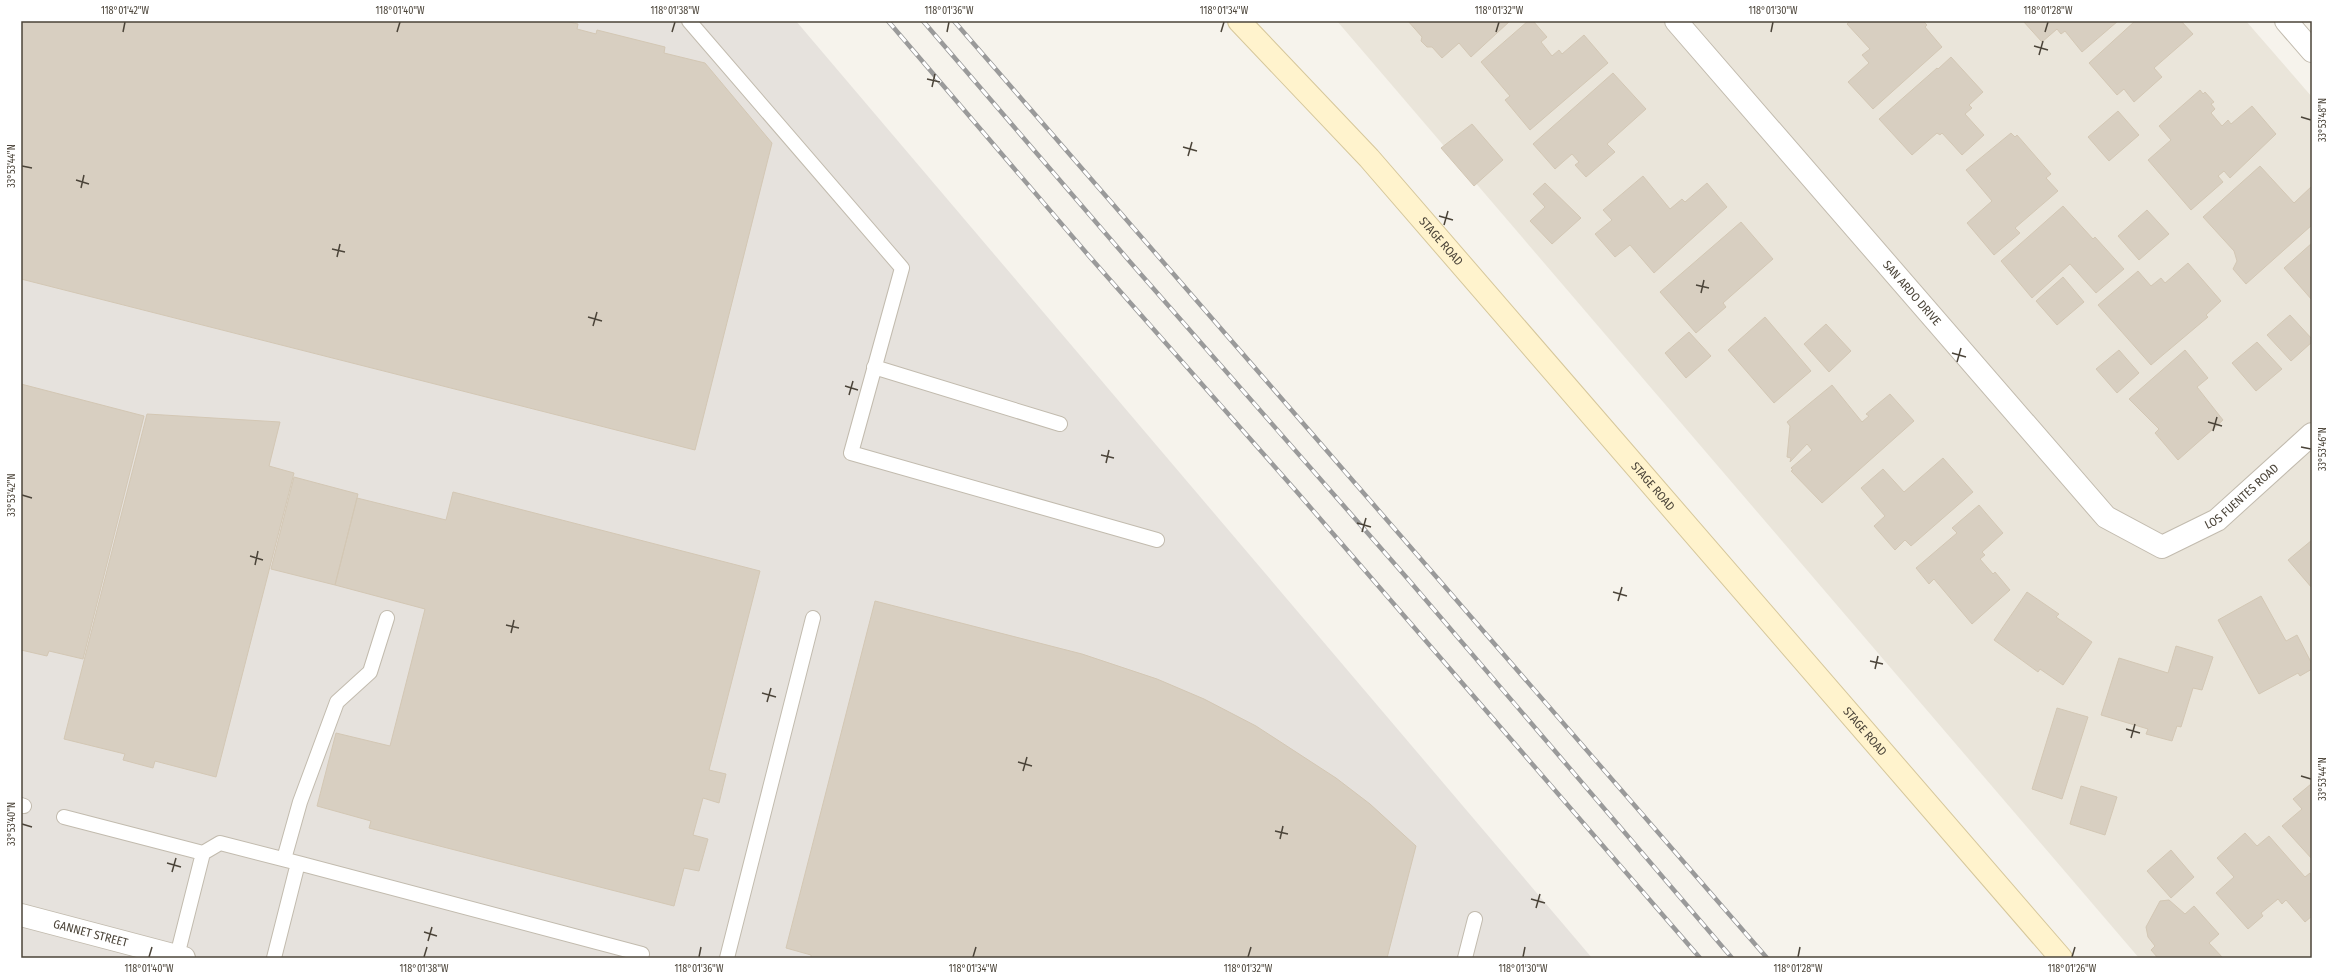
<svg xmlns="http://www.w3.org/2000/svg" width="2333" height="979" viewBox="0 0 2333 979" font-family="'Fira Sans Condensed',sans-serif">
	<rect width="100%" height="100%" fill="#f6f3ec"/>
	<path fill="#eae5da" d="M1337 21H2246L2312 97V956L2309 958H2139Z"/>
	<path fill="#e6e2dd" d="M21 21H796L1592 958H21Z"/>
	<path fill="#d8cfc1" stroke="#d3c7b4" d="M21 21H565L578 24 577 29 596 34 597 30 665 47 664 53 705 63 772 143 695 450 21 279Z
		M1408 21H1510L1471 57 1459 43 1442 58 1432 47H1427L1421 41 1422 37Z
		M1528 21H1533L1547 37 1541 42 1552 56 1559 50 1562 54 1584 35 1608 63 1530 130 1505 100 1510 96 1481 62Z
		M1850 21H1923L1927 25 1925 27 1942 47 1873 109 1848 82 1869 63 1862 55 1870 49 1847 24Z
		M2023 21H2118L2082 52 2065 31 2061 34 2057 29 2042 42Z
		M2135 21H2181L2193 34 2154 68 2162 77 2134 102 2124 89 2117 95 2089 63Z
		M1951 57 1983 92 1969 105 1972 108 1965 114 1984 135 1962 155 1942 133 1940 135 1937 133 1912 155 1879 119 1937 68 1938 69Z
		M1613 73 1646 109 1607 144 1615 152 1586 177 1575 165 1579 162 1572 154 1555 169 1533 144Z
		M2200 90 2203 94 2205 92 2214 102 2211 104 2215 109 2211 113 2222 126 2228 120 2231 124 2252 106 2276 134 2230 178 2224 171 2218 176 2223 182 2191 210 2148 160 2171 140 2159 126Z
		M2118 111 2139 135 2109 161 2088 137Z
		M1472 124 1503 160 1474 186 1441 148Z
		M2011 133 2015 137 2017 135 2051 174 2046 178 2058 191 2015 228 2020 233 1994 255 1967 223 1992 201 1966 170Z
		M2260 166 2294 203 2312 186V225L2246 284 2233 269 2237 261 2234 251 2203 217Z
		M1643 176 1670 209 1682 199 1685 202 1707 183 1727 207 1654 273 1630 245 1615 257 1595 234 1612 220 1603 210Z
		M1545 183 1581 218 1552 244 1530 221 1545 207 1533 194Z
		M2063 206 2093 239 2095 237 2124 269 2096 293 2070 264 2032 298 2001 261Z
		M2147 210 2169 234 2139 260 2118 236Z
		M1741 222 1773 259 1723 303 1726 307 1696 333 1660 292Z
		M2312 243V300L2284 268Z
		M2188 263 2221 301 2206 315 2208 317 2151 365 2098 305 2138 271 2151 286 2161 278 2165 283Z
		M2063 277 2084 302 2057 325 2036 301Z
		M2290 315 2312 339V342L2291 361 2267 335Z
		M1765 317 1811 371 1774 403 1728 350Z
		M1826 324 1851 351 1829 372 1804 344Z
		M1689 332 1711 356 1686 378 1665 353Z
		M2257 342 2282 369 2256 391 2232 363Z
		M2119 350 2139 373 2117 393 2096 369Z
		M2185 350 2208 378 2197 387 2223 420 2178 460 2155 433 2159 429 2129 399Z
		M21 384 144 416 83 659 49 651 47 656 21 650Z
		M1832 385 1862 422 1869 416 1866 414 1890 394 1914 421 1822 503 1791 471 1793 470 1791 468 1812 450 1807 444 1790 462 1791 458 1787 457 1790 426 1787 422Z
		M147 414 280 422 269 466 294 473 216 777 155 761 153 768 123 760 125 754 64 739Z
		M1943 458 1973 492 1911 546 1905 540 1895 550 1874 526 1885 516 1861 488 1883 469 1904 492Z
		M294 477 358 494 335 585 271 569Z
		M453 492 760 571 709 770 726 774 719 803 703 798 693 835 708 839 699 871 684 868 674 906 369 828 371 821 317 806 336 733 390 746 425 609 335 585 357 498 446 520Z
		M1979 505 2003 533 1982 552 1985 555 1980 559 1993 574 1995 572 2010 590 1972 624 1934 579 1929 584 1916 568 1957 533 1952 528Z
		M2312 540V588L2288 560Z
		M2027 592 2059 614 2056 617 2092 642 2063 685 2040 669 2038 672 1994 640Z
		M2261 596 2286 641 2297 635 2312 664V669L2300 676 2298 673 2259 694 2218 620Z
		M875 601 1082 654 1157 679 1204 699 1256 726 1336 778 1370 804 1416 846 1387 958H811V955L786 948Z
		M2176 646 2213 657 2202 690 2193 688 2181 727 2177 726 2172 741 2146 734 2148 729 2101 715 2119 658 2168 673Z
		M2057 708 2088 717 2062 799 2032 789Z
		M2311 784 2312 785V859L2282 826 2302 809 2293 799Z
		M2081 786 2117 797 2105 835 2070 824Z
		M2245 833 2257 846 2269 836 2305 877 2310 873 2312 876V916L2305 922 2286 900 2282 904 2278 899 2261 913 2263 916 2248 929 2216 893 2234 877 2217 858Z
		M2171 850 2194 877 2171 898 2147 871Z
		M2169 900 2185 914 2194 906 2219 934 2209 943 2223 958H2158L2151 950 2155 946 2148 937 2146 927 2160 901Z"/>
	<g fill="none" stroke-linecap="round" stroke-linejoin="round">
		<defs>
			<path id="service" d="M689 21 902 268 851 453 1157 540
				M874 367 1060 424
				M21 805 24 806
				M64 817 203 853 177 956
				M203 853 220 843 298 863 274 958
				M284 859 300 802 337 702 370 672 387 618
				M298 863 642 954 640 958
				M727 958 813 618
				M1465 958 1475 919"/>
			<g id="minor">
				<path id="s1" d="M1676 21 2106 517 2162 547 2217 520 2312 434"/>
				<path d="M2286 21 2312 51"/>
				<path id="s2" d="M21 915 184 958"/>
			</g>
			<g id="secondary">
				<path id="s3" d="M1239 21 1369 158 2061 958"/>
			</g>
		</defs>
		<use href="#service" stroke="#c2bbae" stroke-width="16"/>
		<use href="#minor" stroke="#c2bbae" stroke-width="24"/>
		<use href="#secondary" stroke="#d6c79b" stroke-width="24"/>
		<use href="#service" stroke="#fff" stroke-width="14"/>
		<use href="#minor" stroke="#fff" stroke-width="22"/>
		<use href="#secondary" stroke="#fff3cd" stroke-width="22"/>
		<defs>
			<path id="rail" d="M888 21 1089 256 1297 492 1700 958
				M923 21 1131 263 1407 578 1732 958
				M954 21 1767 958"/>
		</defs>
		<use href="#rail" stroke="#9a9a9a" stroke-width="4.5"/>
		<use href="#rail" stroke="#fff" stroke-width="3" stroke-dasharray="9" stroke-linecap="butt"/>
	</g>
	<path fill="none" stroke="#4b4439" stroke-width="1.5" d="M123 32 125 22M397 32 400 22M672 32 675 22M947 32 949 22M1221 32 1224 22M1496 32 1499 22M1771 32 1773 22M2045 32 2048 22M2034 46 2048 50M2039 55 2043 41M927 79 940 82M932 87 935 74M2301 117 2311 120M1183 147 1197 151M1188 156 1192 142M22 166 32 168M76 180 89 184M81 188 84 175M1439 216 1453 220M1444 225 1448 211M332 249 345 252M337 257 340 244M1696 285 1709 288M1701 293 1704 280M588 317 602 321M593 326 597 312M1952 353 1966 357M1957 362 1961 348M845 386 858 390M849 395 853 381M2208 422 2222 426M2213 431 2217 417M2301 447 2311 449M1101 455 1114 458M1106 463 1109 450M22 495 32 498M1357 523 1371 527M1362 532 1366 518M250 556 263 560M255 565 258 551M1613 592 1627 596M1618 601 1622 587M506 625 519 628M511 633 514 620M1870 661 1883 664M1875 669 1878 656M762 693 776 697M767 702 771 688M2126 729 2140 733M2131 738 2135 724M1018 762 1032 766M1023 771 1027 757M2301 776 2311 779M22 824 32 827M1275 831 1288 834M1280 839 1283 826M167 863 181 867M172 872 176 858M1531 899 1545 903M1536 908 1540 894M424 932 437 936M428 941 432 927M149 957 152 947M424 957 427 947M699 957 701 947M973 957 976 947M1248 957 1251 947M1523 957 1525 947M1798 957 1800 947M2072 957 2075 947"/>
	<g text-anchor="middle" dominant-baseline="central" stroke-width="3" stroke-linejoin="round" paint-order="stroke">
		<g font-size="12" fill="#4b4439" stroke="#fff">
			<text stroke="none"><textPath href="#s3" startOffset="299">STAGE ROAD</textPath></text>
			<text stroke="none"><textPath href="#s1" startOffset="360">SAN ARDO DRIVE</textPath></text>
			<text stroke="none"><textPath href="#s3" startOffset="623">STAGE ROAD</textPath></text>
			<text stroke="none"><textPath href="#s1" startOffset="815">LOS FUENTES ROAD</textPath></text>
			<text stroke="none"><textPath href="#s3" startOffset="947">STAGE ROAD</textPath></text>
			<text stroke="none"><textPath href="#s2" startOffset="72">GANNET STREET</textPath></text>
		</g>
	</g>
	<rect width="2333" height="979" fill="none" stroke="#ffffff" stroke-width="44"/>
	<rect x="22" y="22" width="2289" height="935" fill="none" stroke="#4b4439" stroke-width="1.5"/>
	<g font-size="10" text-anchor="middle" fill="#4b4439">
		<text x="125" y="14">118°01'42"W</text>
		<text x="400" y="14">118°01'40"W</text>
		<text x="675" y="14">118°01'38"W</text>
		<text x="949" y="14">118°01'36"W</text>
		<text x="1224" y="14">118°01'34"W</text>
		<text x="1499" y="14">118°01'32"W</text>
		<text x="1773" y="14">118°01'30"W</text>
		<text x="2048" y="14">118°01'28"W</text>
		<text transform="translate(2322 120) rotate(-90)" y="4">33°53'48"N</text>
		<text transform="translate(11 166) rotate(-90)" y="4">33°53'44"N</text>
		<text transform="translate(2322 449) rotate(-90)" y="4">33°53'46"N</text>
		<text transform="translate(11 495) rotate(-90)" y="4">33°53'42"N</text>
		<text transform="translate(2322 779) rotate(-90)" y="4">33°53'44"N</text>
		<text transform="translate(11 824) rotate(-90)" y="4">33°53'40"N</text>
		<text x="149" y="972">118°01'40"W</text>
		<text x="424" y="972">118°01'38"W</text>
		<text x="699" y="972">118°01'36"W</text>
		<text x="973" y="972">118°01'34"W</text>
		<text x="1248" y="972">118°01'32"W</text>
		<text x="1523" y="972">118°01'30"W</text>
		<text x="1798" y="972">118°01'28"W</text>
		<text x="2072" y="972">118°01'26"W</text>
	</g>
</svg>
